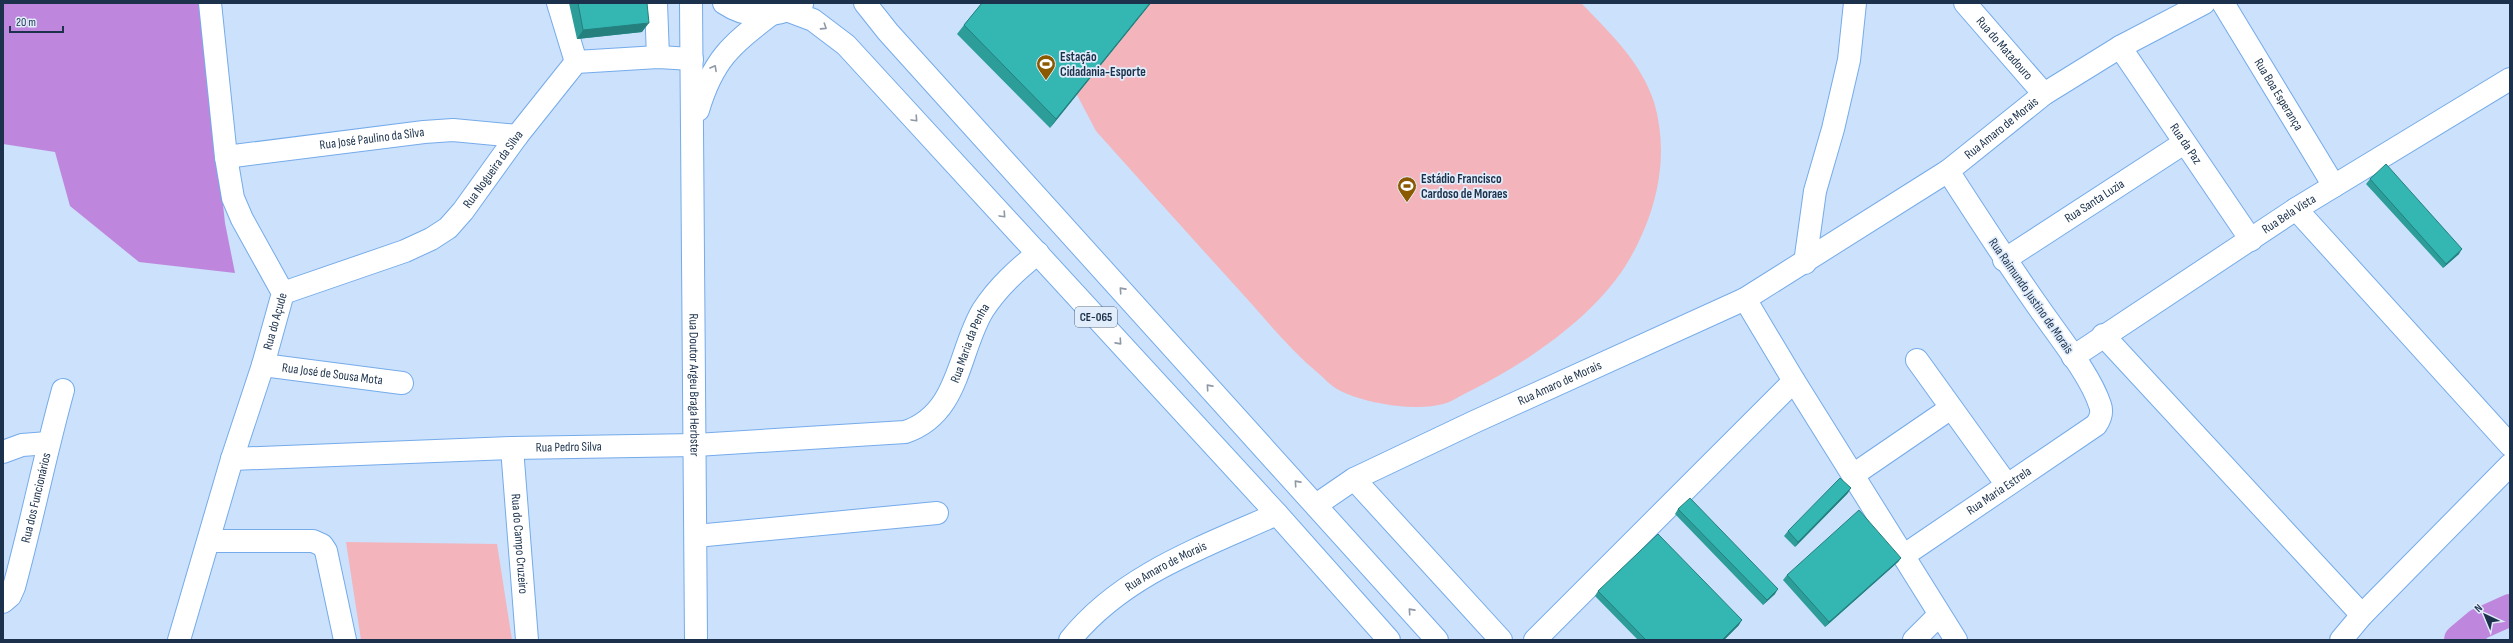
<svg xmlns="http://www.w3.org/2000/svg" width="2513" height="643" viewBox="0 0 2513 643" font-family="'Sofia Sans Condensed',sans-serif">
	<rect width="100%" height="100%" fill="#cbe1fc"/>
	<path fill="#f3b5bb" d="M1073 3H1581C1610 33 1641 62 1654 102 1670 156 1657 212 1629 260 1597 315 1527 363 1470 391 1461 395 1452 402 1443 404 1416 412 1361 403 1337 389 1330 385 1324 378 1318 373 1292 351 1271 326 1249 301 1198 245 1147 188 1096 131L1077 95 1069 57Z
		M346 542 497 544 512 640H361Z"/>
	<path fill="#be87dd" d="M3 3H201L225 223 235 273 139 262 70 206 55 152 3 144Z"/>
	<g fill="none" stroke-linecap="round" stroke-linejoin="round">
		<path stroke="#be87dd" stroke-width="32" d="M2460 640 2479 624 2510 610"/>
		<defs>
			<g id="minor">
				<path d="M558 3 576 62"/>
				<path d="M656 3 658 57"/>
				<path id="s1" d="M691 3 696 640"/>
				<path id="s2" d="M1965 3 2044 94"/>
				<path id="s3" d="M2223 3 2334 186"/>
				<path id="s4" d="M2120 47 2251 240"/>
				<path d="M698 110C713 60 730 46 770 15"/>
				<path id="s5" d="M226 157 424 132 453 130 517 136"/>
				<path d="M2296 209 2510 445"/>
				<path id="s6" d="M2004 260 2184 143"/>
				<path d="M1805 263 1815 191 1833 129 1849 60 1855 3"/>
				<path id="s7" d="M283 293 405 251 431 239 448 228 463 211 517 136 576 62 658 57 692 59"/>
				<path d="M1745 299 1794 381 1956 640"/>
				<path d="M2103 335 2362 615"/>
				<path id="s8" d="M2073 357 2296 209 2510 79"/>
				<path d="M1917 360 2007 485"/>
				<path id="s9" d="M263 365 402 383"/>
				<path id="s10" d="M512 448 527 640"/>
				<path d="M3 452 22 445 48 443"/>
				<path id="s11" d="M232 459 512 448 696 445 905 432C960 414 958 351 983 310 998 287 1017 270 1038 253"/>
				<path d="M1853 475 1951 408"/>
				<path d="M1354 479 1501 640"/>
				<path id="s12" d="M1316 505 1354 479 1474 422 1745 299 1948 171 2044 94 2120 47 2204 3"/>
				<path d="M696 536 937 513"/>
				<path d="M209 541H313L322 545 326 551 345 640"/>
				<path id="s13" d="M1903 556 2096 425C2100 419 2103 413 2100 405 2090 374 2056 333 2037 305 2006 261 1977 216 1948 171"/>
				<path id="s14" d="M3 602 10 596 14 587C32 521 45 455 63 390"/>
				<path id="s15" d="M179 640 232 459 263 365 283 293 242 219 233 198 226 157 210 3"/>
				<path id="s16" d="M1070 640C1122 575 1203 547 1277 514"/>
				<path d="M1535 640 1794 381"/>
				<path d="M1914 640 1939 615"/>
				<path d="M2341 640 2362 615 2510 465"/>
			</g>
			<path id="major" d="M724 3C749 20 776 17 802 4
				M865 3 888 32 1437 640
				M789 11 813 20 846 45 1277 514 1389 640"/>
		</defs>
		<use href="#minor" stroke="#75abea" stroke-width="24"/>
		<use href="#major" stroke="#75abea" stroke-width="24"/>
		<use href="#minor" stroke="#fff" stroke-width="22"/>
		<use href="#major" stroke="#fff" stroke-width="22"/>
	</g>
	<path fill="#2d9d9a" d="M569 3H647L642 32 577 39Z
		M982 3H1151L1050 128 957 34 964 25Z
		M2370 179 2459 254 2443 268 2366 184Z
		M1848 493 1795 547 1784 536 1788 531Z
		M1678 509 1775 594 1763 605 1675 514Z
		M1901 558 1898 562 1825 627 1783 580 1787 575Z
		M1598 591 1739 625 1724 640H1638L1595 596Z"/>
	<path fill="#247f7d" d="M1150 3H1151L1050 128 1056 119Z
		M649 23 642 32 577 39 583 30Z
		M2462 249 2459 254 2443 268 2446 264Z
		M1851 488 1848 493 1795 547 1798 542Z
		M1901 558 1898 562 1825 627 1829 622Z
		M1778 589 1775 594 1763 605 1767 600Z
		M1742 620 1739 625 1724 640H1722Z"/>
	<path fill="#34b6b3" stroke="#247f7d" d="M578 3H647L649 23 583 30Z
		M982 3H1150L1056 119 964 25Z
		M2386 164 2462 249 2446 264 2370 179Z
		M1840 478 1851 488 1798 542 1788 531Z
		M1690 498 1778 589 1767 600 1678 509Z
		M1859 510 1901 558 1829 622 1787 575Z
		M1658 534 1742 620 1722 640H1646L1598 591Z"/>
	<defs><path id="oneway-chevron" d="M-2-3.5L2.5 0L-2 3.5" fill="none" stroke-width="1.6" stroke-linecap="round" stroke-linejoin="round"/></defs>
	<g stroke="#8e98a6">
		<use href="#oneway-chevron" transform="translate(824 27) rotate(33)"/>
		<use href="#oneway-chevron" transform="translate(714 68) rotate(-61)"/>
		<use href="#oneway-chevron" transform="translate(915 119) rotate(47)"/>
		<use href="#oneway-chevron" transform="translate(1003 215) rotate(47)"/>
		<use href="#oneway-chevron" transform="translate(1122 290) rotate(-132)"/>
		<use href="#oneway-chevron" transform="translate(1119 342) rotate(48)"/>
		<use href="#oneway-chevron" transform="translate(1209 387) rotate(-132)"/>
		<use href="#oneway-chevron" transform="translate(1297 483) rotate(-132)"/>
		<use href="#oneway-chevron" transform="translate(1411 611) rotate(-132)"/>
	</g>
	<defs>
		<symbol id="stadium-pin" viewBox="-11 -11 22 30"><path d="M0 17L-7.5 6A9.5 9.5 0 1 1 7.5 6Z" fill="#8a5900" stroke="#e2edfb"/><path d="M0-5a6.5 5 0 1 0 0 10a6.5 5 0 1 0 0-10ZM-3.5-1.8h7v3.6h-7Z" fill="#fff"/></symbol>
	</defs>
	<g fill-rule="evenodd">
		<use href="#stadium-pin" x="1035" y="53" width="22" height="30"/>
		<use href="#stadium-pin" x="1396" y="175" width="22" height="30"/>
	</g>
	<g text-anchor="middle" dominant-baseline="central" stroke-width="3.5" stroke-linejoin="round" paint-order="stroke">
		<rect fill="#e2edfb" stroke="#576a80" stroke-width="1" x="1075" y="307" width="42" height="20" rx="3"/>
		<g font-size="12" font-weight="bold" fill="#1c324c">
			<text x="1096" y="317">CE-065</text>
		</g>
		<g font-size="13" fill="#1c324c" stroke="#e2edfb">
			<text stroke="none"><textPath href="#s2" startOffset="60">Rua do Matadouro</textPath></text>
			<text stroke="none"><textPath href="#s3" startOffset="107">Rua Boa Esperança</textPath></text>
			<text stroke="none"><textPath href="#s12" startOffset="785">Rua Amaro de Morais</textPath></text>
			<text stroke="none"><textPath href="#s5" startOffset="147">Rua José Paulino da Silva</textPath></text>
			<text stroke="none"><textPath href="#s4" startOffset="117">Rua da Paz</textPath></text>
			<text stroke="none"><textPath href="#s7" startOffset="252">Rua Nogueira da Silva</textPath></text>
			<text stroke="none"><textPath href="#s6" startOffset="108">Rua Santa Luzia</textPath></text>
			<text stroke="none"><textPath href="#s8" startOffset="259">Rua Bela Vista</textPath></text>
			<text transform="translate(2031 296) rotate(55)">Rua Raimundo Justino de Morais</text>
			<text stroke="none"><textPath href="#s15" startOffset="333">Rua do Açude</textPath></text>
			<text stroke="none"><textPath href="#s11" startOffset="788">Rua Maria da Penha</textPath></text>
			<text stroke="none"><textPath href="#s9" startOffset="70">Rua José de Sousa Mota</textPath></text>
			<text stroke="none"><textPath href="#s12" startOffset="273">Rua Amaro de Morais</textPath></text>
			<text stroke="none"><textPath href="#s1" startOffset="382">Rua Doutor Argeu Braga Herbster</textPath></text>
			<text stroke="none"><textPath href="#s11" startOffset="337">Rua Pedro Silva</textPath></text>
			<text stroke="none"><textPath href="#s13" startOffset="116">Rua Maria Estrela</textPath></text>
			<text stroke="none"><textPath href="#s14" startOffset="111">Rua dos Funcionários</textPath></text>
			<text stroke="none"><textPath href="#s10" startOffset="96">Rua do Campo Cruzeiro</textPath></text>
			<text stroke="none"><textPath href="#s16" startOffset="122">Rua Amaro de Morais</textPath></text>
		</g>
		<g font-size="13" font-weight="bold" fill="#1c324c" stroke="#e2edfb" text-anchor="start">
			<text x="1060" y="57">Estação<tspan x="1060" dy="15">Cidadania-Esporte</tspan></text>
			<text x="1421" y="179">Estádio Francisco<tspan x="1421" dy="15">Cardoso de Moraes</tspan></text>
		</g>
	</g>
	<rect width="2513" height="643" fill="none" stroke="#1c324c" stroke-width="8"/>
	<g transform="translate(2485 615) rotate(316)" stroke="#e2edfb" stroke-width="3" paint-order="stroke">
	<path d="M0-3L7 15L0 10L-7 15Z" fill="#1c324c"/>
	<text y="-6" font-size="11" font-weight="bold" text-anchor="middle" fill="#1c324c">N</text>
	</g>
	<path d="M10 26v6h53v-6" fill="none" stroke="#1c324c" stroke-width="2"/>
	<text x="16" y="26" font-size="12" fill="#1c324c" stroke="#e2edfb" stroke-width="3" paint-order="stroke">20 m</text>
</svg>
